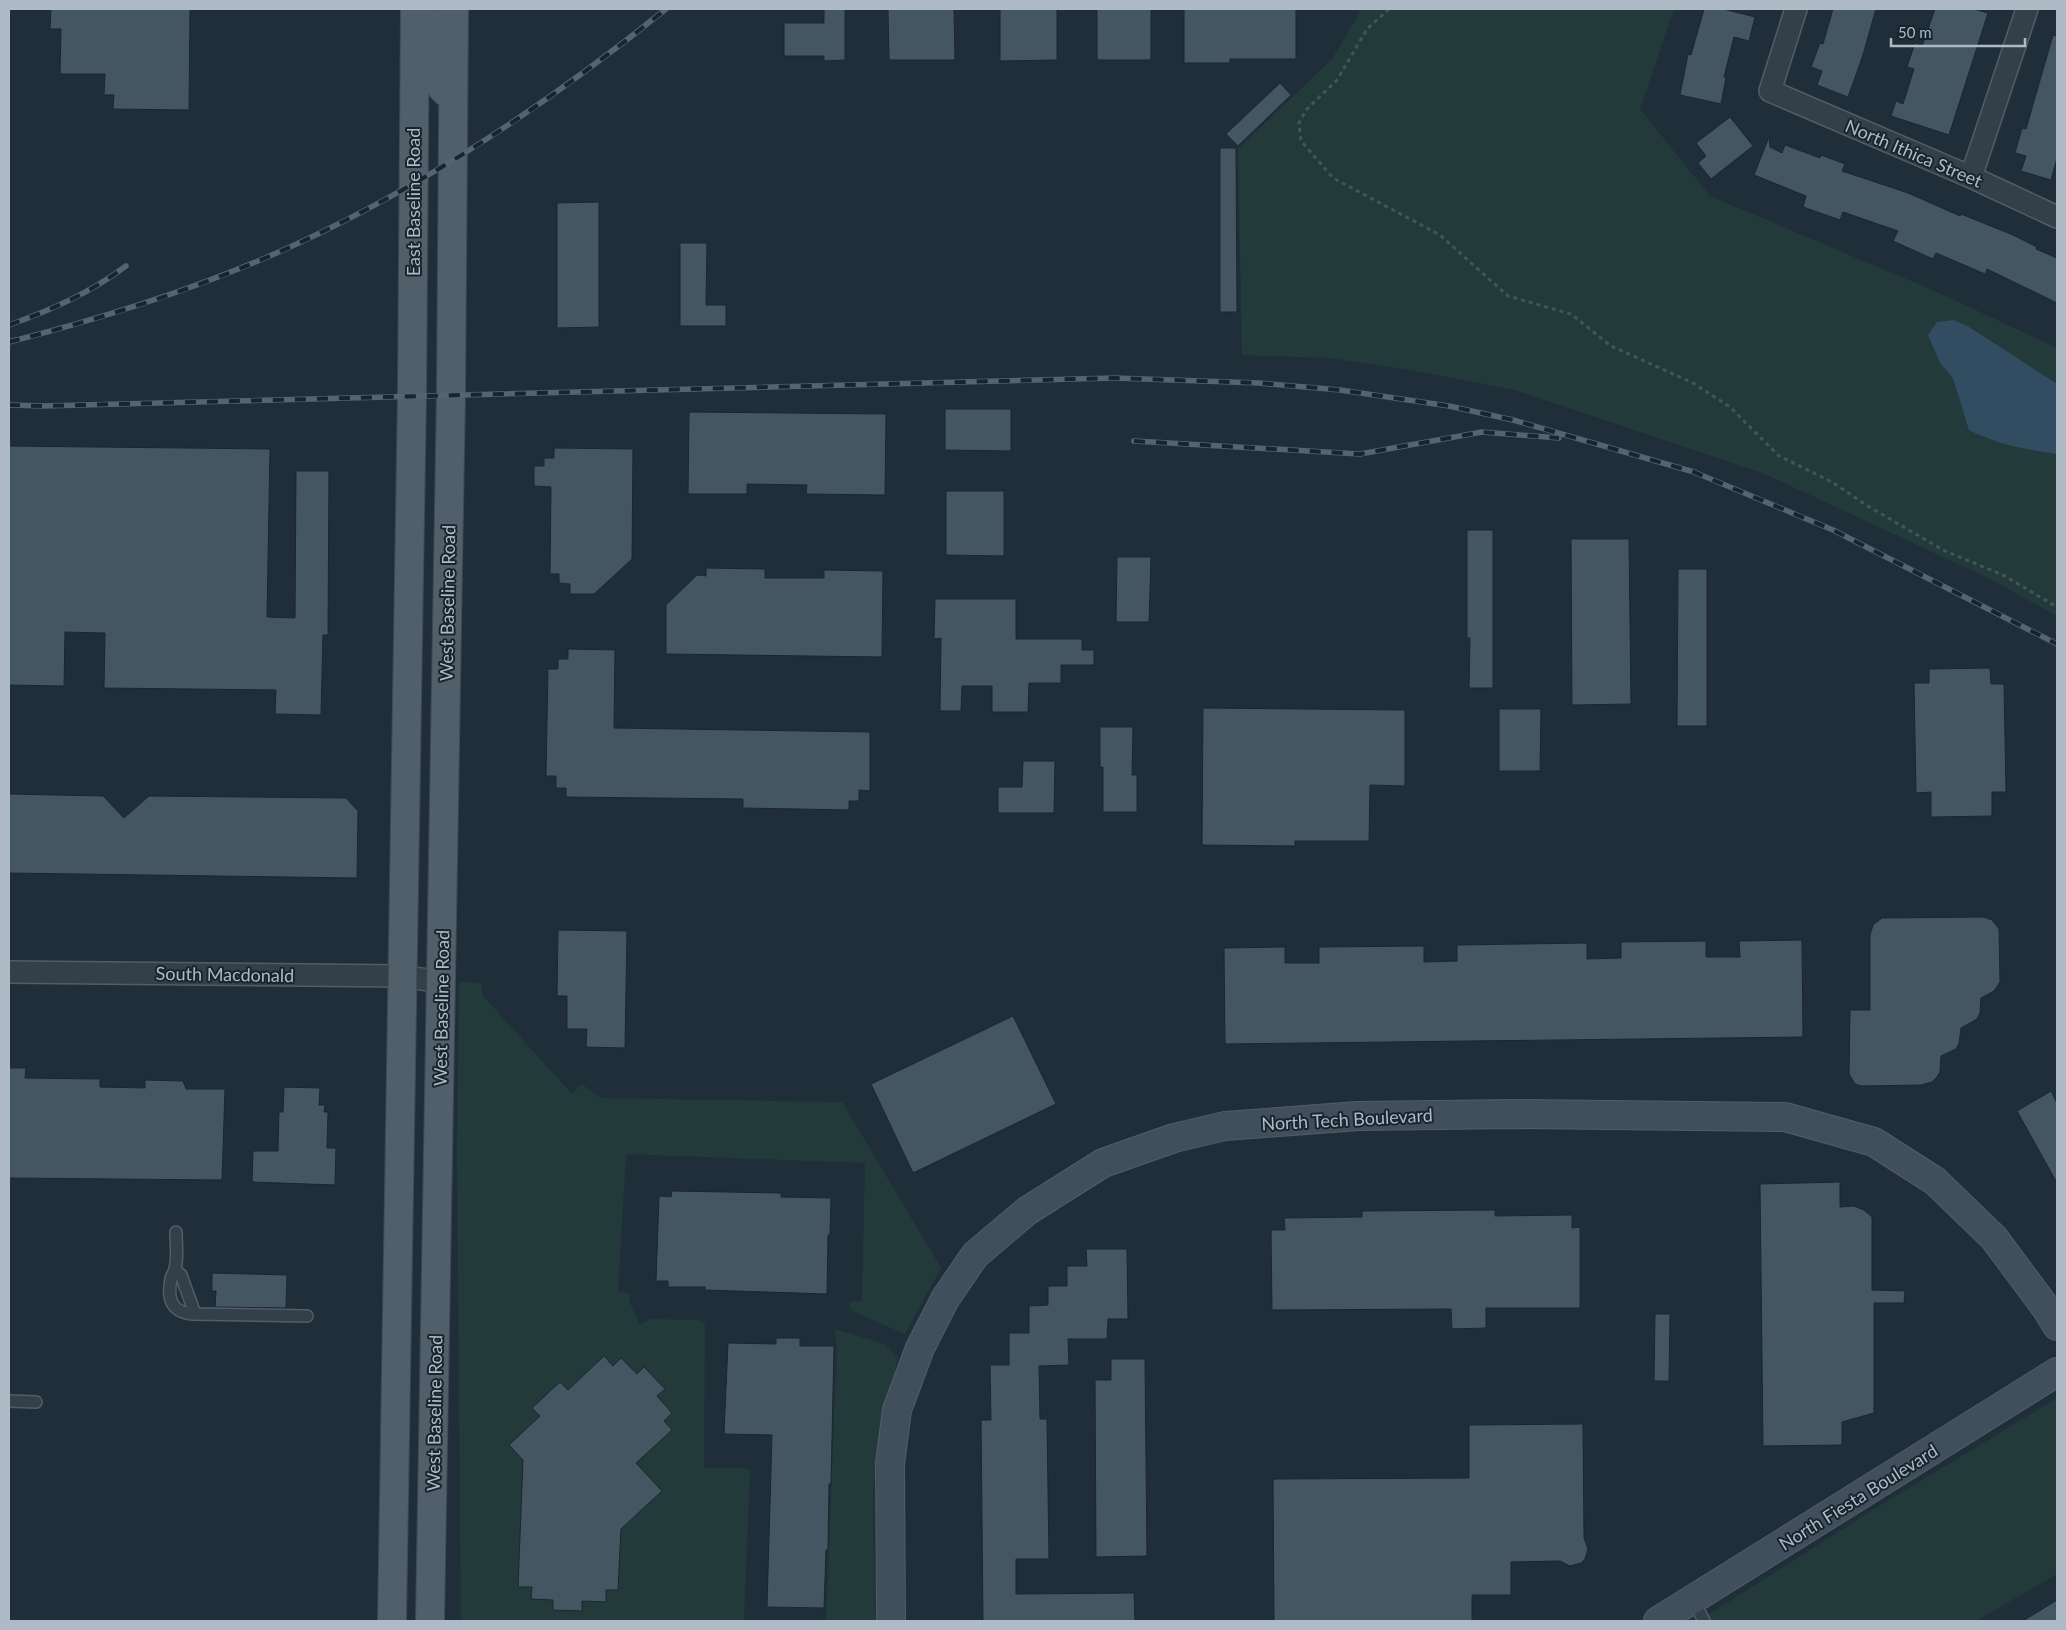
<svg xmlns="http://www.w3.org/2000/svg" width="2066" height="1630" viewBox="0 0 2066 1630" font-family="Lato,sans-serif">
	<rect width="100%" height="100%" fill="#202e3a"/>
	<path fill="#223b3a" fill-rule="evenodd" d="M1362 9H1674L1640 109 1710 196 1937 292 2057 348V616L1990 579 1765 474 1515 390 1411 370 1330 358 1242 355 1238 149 1332 59Z
		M459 982 482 983V995L572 1094 582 1084 600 1098 842 1102 941 1268 905 1334 850 1310V1302L862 1301 865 1163 626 1154 618 1292 630 1294 629 1301 640 1325 650 1319 698 1320 705 1323 704 1468H741L750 1470 744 1621H461L457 1152ZM604 1357 613 1366 621 1358 637 1374 645 1368 664 1389 657 1396 672 1413 664 1421 672 1430 636 1463 622 1513 618 1590H606V1602L583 1601 582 1611 553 1610V1600L531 1599 532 1587H518L523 1460 509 1445 540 1416 533 1408 560 1382 568 1390Z
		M835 1329 885 1344 898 1357 873 1487 875 1621H826L837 1346Z
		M2057 1398V1574L2055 1575 1976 1621H1704L1703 1618 1868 1513Z"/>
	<path fill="#324d62" d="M1954 320 1969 327 2057 384V454C2027 450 1996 444 1969 430L1953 378 1940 363 1928 335 1937 322Z"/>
	<path fill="#455663" stroke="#1b2730" d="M51 9H190L189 110 113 109 114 95H104L105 74H60L61 29H50Z
		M824 9H845V60L824 61V56H784V23H824Z
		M888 9H954L955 60H889Z
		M1000 9H1057V60L1000 61Z
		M1097 9H1151V60H1097Z
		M1184 9H1296V59H1230V63H1184Z
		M1704 9H1723L1755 17 1749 41 1734 37 1724 77 1726 78 1721 104 1680 95 1688 54 1691 55Z
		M1833 9H1876L1862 58 1848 97 1817 85 1822 71 1811 67 1820 43 1823 44Z
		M1935 9H1974L1988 13 1949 135 1891 116 1896 101 1903 104 1914 69 1907 67 1915 43 1922 46Z
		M2053 35 2057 36V158L2051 180 2021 171 2026 156 2015 153 2022 128 2026 129Z
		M1280 83 1291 95 1238 146 1226 134Z
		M1730 117 1753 146 1711 179 1698 163 1706 156 1696 143Z
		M1769 137 1770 147 1782 153 1785 145 1820 158 1821 155 1845 164 1842 171 1908 193 1960 216 1961 214 2013 235 2037 247 2036 249 2057 258V303L1987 269 1985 274 1936 253 1933 259 1893 241 1898 231 1843 212 1840 220 1803 207 1806 196 1754 175Z
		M1220 148H1236L1237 312H1220Z
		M599 202V327L557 328V203Z
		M680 243H707L706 305H726V326H680Z
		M945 409H1011V451L945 450Z
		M689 412 886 414 885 495 806 494 807 485 747 484V494H688Z
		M9 446 270 449 267 617 295 618 296 471H329L328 635H323L321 715 275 714 276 690 104 688 105 633 65 632 64 686 9 685Z
		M554 448 633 449 632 559 594 594H570V584L559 583V574H550L551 487 534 486V466H544V458H554Z
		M946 491H1004V556L946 555Z
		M1467 530H1493V688H1469L1470 638H1467Z
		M1571 539H1629L1631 704 1572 705Z
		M1117 557H1151L1149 622H1116Z
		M706 568 765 569V578H824V570L883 571 882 657 666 654V605L697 575 706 576Z
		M1678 569H1707V726H1677Z
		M935 599H1016V639H1082V650H1094V665H1061V683H1029L1028 712H992V686H962L961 711H940L941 638 934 639Z
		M568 649 615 650 614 728 870 732V791L859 790V801H849V810L743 808V799L566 797V788H556V776H546L548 669H558V659H568Z
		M1990 668 1991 684H2004L2006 792H1992V816L1931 817V792L1916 793 1914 683H1929V669Z
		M1203 708 1405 710V786L1370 785 1369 841H1295V846L1202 845Z
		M1499 709H1541L1540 771H1499Z
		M1100 727H1133L1132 775H1137V812H1103V767H1100Z
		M1023 761H1055L1054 813H998V787H1022Z
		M9 794 103 796 124 818 149 796 346 798 358 811 357 878 9 873Z
		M1983 917 1992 920 1999 929 2000 982 1994 991 1981 998 1980 1013 1977 1019 1961 1028 1959 1043 1956 1049 1941 1056 1940 1072 1937 1077 1932 1082 1921 1085 1862 1086 1855 1084 1849 1074 1850 1010H1870V935L1873 925 1882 918Z
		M558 930 627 931 625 1048 586 1047 587 1029H567V996H557Z
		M1802 940 1803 1037 1225 1044 1224 948 1285 947V963H1319V947L1424 946V962L1457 961V945L1587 943V959L1621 958V942L1706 941V957H1740L1739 941Z
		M1013 1016 1056 1104 913 1173 871 1084Z
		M9 1068H26L25 1078 100 1079V1087L145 1088V1080L183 1081 186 1089H225L222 1180 9 1178Z
		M284 1087 320 1088 319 1105H325L324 1112H328L327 1148H336L335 1185 252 1182 253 1151H278L279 1112H283Z
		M2051 1091 2057 1103V1183L2017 1111Z
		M1840 1182V1207L1854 1206 1864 1210 1872 1217V1290L1905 1291 1904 1303H1874V1413L1842 1422V1445L1763 1446 1760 1184Z
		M672 1191 781 1193V1197L831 1198 830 1235H828L827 1294 705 1290V1287H668V1281H656L659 1196 671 1197Z
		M1495 1210V1216L1572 1215V1228L1580 1227V1308H1486V1328L1452 1329 1451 1309 1272 1310 1271 1230H1285L1284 1218 1362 1217V1211Z
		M1086 1249H1127L1128 1319H1108L1107 1339H1068L1069 1365 1039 1366 1040 1419H1047L1049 1559H1016V1594L1134 1593 1135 1621H983L981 1420H991L990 1365H1009V1333H1029V1306L1048 1305V1286H1067V1266H1087Z
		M212 1273 287 1275 286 1308 215 1307 216 1291H212Z
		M1655 1314H1670L1669 1381H1654Z
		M776 1338H800V1346H834L831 1484H829L828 1550H826L824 1608 767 1607 772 1435 724 1434 728 1343 776 1344Z
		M604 1356 613 1366 621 1358 637 1374 644 1367 665 1389 657 1396 672 1413 664 1421 672 1430 636 1463 662 1491 621 1529 618 1590H606V1602L582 1601V1611L553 1610V1600L531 1599 532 1587H518L523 1460 509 1445 540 1416 532 1408 560 1382 568 1390Z
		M1111 1359H1145L1147 1556 1096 1557 1095 1380H1111Z
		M1583 1424 1584 1538 1588 1549 1585 1559 1581 1563 1570 1566 1560 1561 1511 1562V1595H1472V1621H1274L1273 1479 1469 1478V1425Z
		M2057 1600V1621H2023Z"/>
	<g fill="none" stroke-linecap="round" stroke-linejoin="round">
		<defs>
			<path id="lane" d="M176 1232C176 1244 178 1258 175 1269 175 1272 171 1275 171 1279 167 1298 171 1312 192 1314L307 1316
				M175 1270 181 1275 195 1314
				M9 1401 36 1402
				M1693 1599 1704 1621"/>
			<path id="street" d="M1796 9 1770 91 1971 177 2057 217
				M1971 177 2027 9
				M9 972 402 976 441 982"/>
			<path id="secondary" d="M891 1621 890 1464 897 1410 920 1348 945 1299 975 1255 1027 1211 1103 1163 1174 1138 1225 1126 1358 1116 1514 1114 1785 1117 1874 1142 1935 1181 1994 1238 2046 1308 2057 1326
				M1658 1621 2057 1372"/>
			<path id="primary" d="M427 17C434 38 430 65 439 83 441 89 447 93 453 97
				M392 1621 412 393 415 9
				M430 1621 451 392 454 9"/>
		</defs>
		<use href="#lane" stroke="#515d67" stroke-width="14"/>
		<use href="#street" stroke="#515d67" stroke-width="24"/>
		<use href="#secondary" stroke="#515d67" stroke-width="30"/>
		<use href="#primary" stroke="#3d4953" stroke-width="30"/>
		<path stroke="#3f5757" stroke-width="3" stroke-dasharray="4 4" stroke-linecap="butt" d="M1389 9 1367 29 1337 80 1306 110 1299 123 1301 141 1333 178 1440 235 1508 296 1571 314 1611 346 1693 383 1730 407 1779 456 1832 482 1866 505 1943 550 2005 576 2057 607"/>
		<use href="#lane" stroke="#33404a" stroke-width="11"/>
		<use href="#street" stroke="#33404a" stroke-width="21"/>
		<use href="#secondary" stroke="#414f5d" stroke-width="28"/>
		<use href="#primary" stroke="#515f6a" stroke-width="28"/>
		<defs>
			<path id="rail" d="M9 325C51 310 90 293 126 266
				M9 342C116 315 222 281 322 232 446 172 559 95 666 9
				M9 405 43 406 1115 378 1259 383 1340 390 1449 406 1513 420 1694 472 1833 530 2057 644
				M1134 441 1360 454 1482 432 1559 438"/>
		</defs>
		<use href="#rail" stroke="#556471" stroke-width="5.5"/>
		<use href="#rail" stroke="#19252e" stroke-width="4" stroke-dasharray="11" stroke-linecap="butt"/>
	</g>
	<g text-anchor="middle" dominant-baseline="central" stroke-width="4" stroke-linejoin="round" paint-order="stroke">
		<g font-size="18" fill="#aebac6" stroke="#19252e">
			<text transform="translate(1914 153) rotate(23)">North Ithica Street</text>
			<text transform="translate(413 202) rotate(-90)">East Baseline Road</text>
			<text transform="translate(447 603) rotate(-89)">West Baseline Road</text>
			<text transform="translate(225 974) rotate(1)">South Macdonald</text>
			<text transform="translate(441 1008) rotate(-89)">West Baseline Road</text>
			<text transform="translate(1347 1119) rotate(-3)">North Tech Boulevard</text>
			<text transform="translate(434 1413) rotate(-89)">West Baseline Road</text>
			<text transform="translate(1858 1497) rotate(-32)">North Fiesta Boulevard</text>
		</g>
	</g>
	<rect width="2066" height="1630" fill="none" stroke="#aebac6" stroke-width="20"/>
	<path d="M1891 38v8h134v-8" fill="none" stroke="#aebac6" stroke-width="2.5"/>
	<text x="1898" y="38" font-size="15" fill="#aebac6" stroke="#19252e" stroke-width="4" paint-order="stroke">50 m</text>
</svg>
